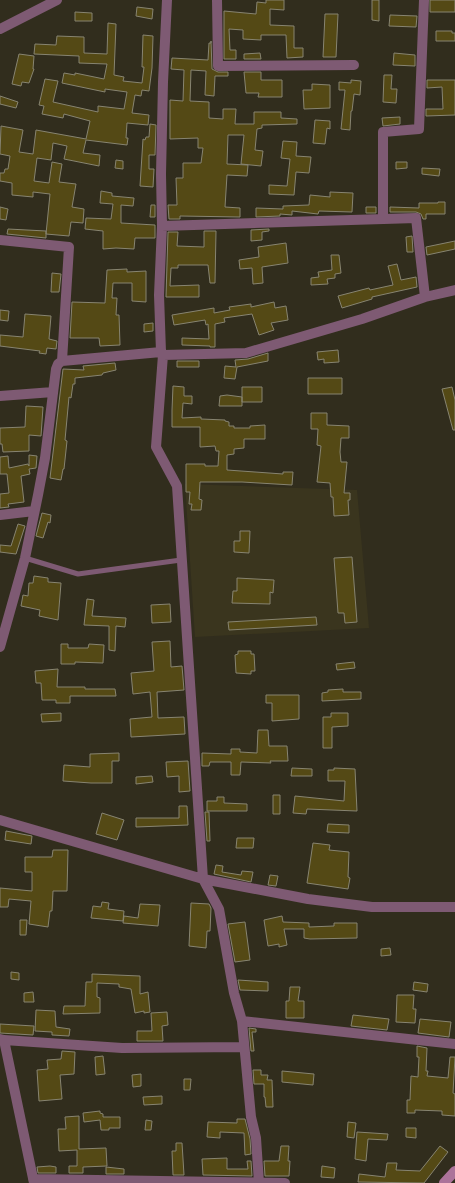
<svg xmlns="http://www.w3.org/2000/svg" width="455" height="1183" viewBox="0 0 455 1183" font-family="Raleway,sans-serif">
	<rect width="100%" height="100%" fill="#312d1d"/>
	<path fill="#3a351e" d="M185 484 357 490 369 628 195 637Z"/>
	<path fill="#544915" stroke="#878471" d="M266 0H284V10L270 9V25L294 26V48H303V57L287 58 286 35H261V40L243 39V30L229 29 230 50H236V59H224V11L256 14 257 2 266 3Z
		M372 0H379V21L372 20Z
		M430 0H455V12H430Z
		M137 7 153 9 152 19 136 16Z
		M75 12 92 13V21H75Z
		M325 14H338L336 57H323Z
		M390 15 417 16 416 27 389 26Z
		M108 23 116 24 114 75 124 77 123 81 142 83 144 67H142L143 35 153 36 152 68 149 91 142 90 141 96 135 95 132 113 149 115 148 125 127 123 126 138H128L127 145 86 140 83 153 100 155 99 166 64 159 67 146 53 143 51 160 37 158 34 181 49 183 52 162 62 164 59 182 76 184 72 207 84 209 83 223 71 222 69 236 46 234 50 194 33 192V197L12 195V183L0 181V173H4L5 169H8L10 156 0 154 1 126 23 130 19 152 33 154 36 130 86 139 90 121 64 114 63 118 42 114 44 106 39 105 45 79 58 81 53 102 98 112V106L124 109 127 92 105 89V92L62 83 64 73 75 75V73L104 79 107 64 79 63V56L34 54 35 44 56 45 57 36 84 37V53L107 54Z
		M436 31H452V33H455V41H436Z
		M211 41 212 69 218 72H228V76H215L214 96 205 95 206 71 191 70 190 101 209 102V118L223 119V109H236L235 124H254V112H281V118L297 119V124L262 125V128L257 129 255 150 263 151 261 166 241 164 244 135H228L227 164 248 165 247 176 227 175 225 207 240 208V217L180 216V219H169L168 205H177L176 178H183V163H201L203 148H198V138L170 139V100L183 101 184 70 171 69 172 58 208 60 209 43H211Z
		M260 53 261 59H244V54Z
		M394 53 415 55V66L393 65Z
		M19 54 34 56 33 69H34L29 83 22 82 21 86 12 84Z
		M244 72H261V80H282V97H258L259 93H246Z
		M384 75H392L391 89H397L396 103 383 102Z
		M351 80 361 81 360 95 354 94 352 111H351L350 130 341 129 345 90H339V82L351 83Z
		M427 80H455V115L426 116V109H443L442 87 427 88Z
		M312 84 330 85V108L304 109 303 90H312Z
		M0 96 18 102 16 108 0 104Z
		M400 117V124L383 126 382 118Z
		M315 120 330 121V129L327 128 325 144 313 143Z
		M150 124 156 125 155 155H149V169H154L153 187 140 186 143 139 145 140 146 137H149Z
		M283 141 297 142 296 156 311 157 309 173 296 172 294 195 269 194V185L287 186 290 159 281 158Z
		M116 160 123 161V169L115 168Z
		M396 162H407V168L396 169Z
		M422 168 440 169 439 176 422 174Z
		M101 191 112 193V196L134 198 133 206 121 205V223L155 225V238H135L134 249 116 248 103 249V231L85 229 86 218 111 219 113 204 100 203Z
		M330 192 353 193 352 212 319 211 318 214 292 211V215L280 214V216L256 217V208L283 209V206L309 205 310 195 330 197Z
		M438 202H445V214H426V219H423L421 214 416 212H390V207L419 208V203H438Z
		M151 205H155V217H150Z
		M0 207 8 209 6 220 0 219Z
		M366 207H376V213H366Z
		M8 229 46 231V238L7 234Z
		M269 229V231L262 232V240L251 241V230Z
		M204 231H216L215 283H210L208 265H178V268H171L170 286 199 285V297H166L168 232H178L177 246 204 247Z
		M412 236 413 252H407L406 237Z
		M455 241V249L427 255 426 247Z
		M286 243 288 263 262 267 263 283 253 284 252 268 240 269 239 260 259 257 258 247Z
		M331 255H339L341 273 335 274V278L327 279 328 284 311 285V278L319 277 318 272 332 270Z
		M397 264 401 280 416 277 417 287 372 297V299L342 308 338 296 369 288 370 290 393 285 388 266Z
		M127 269V272L146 271V302L132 301V283H113L112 298H117L116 315H119L120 345 100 346 99 338H70L72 302 105 303 107 270Z
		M52 273 61 274 59 292H51Z
		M274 302 275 308 286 306 288 320 271 323 274 330 259 335 252 314 224 318 225 322 215 324V347H210V346L182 345V338L209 339 208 324 206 325 205 320 174 325 172 315 214 308V313L230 310 229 307 251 304V307Z
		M0 310 9 311 8 321 0 320Z
		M25 314 51 316 49 339 57 341 56 349 47 348 46 354 39 353 40 351 0 346V335L23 337Z
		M153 323V331L144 332V324Z
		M338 350 339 362 324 363V359L318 360 317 352Z
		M268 353V361L237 367 235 379 224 378 225 366 236 367 235 360 248 359Z
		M177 361H199V367H177Z
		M115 363 116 370 103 373 102 375 75 378V384H73L71 398 69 397 65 440 67 441 64 469H63L61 480 50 478 63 369 84 370 83 366Z
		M308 378H342V394H308Z
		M173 386 184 387V396H192V404L183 403 182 418 201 417V419L225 420V421L229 422V426H234V428H250V426L265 425V439H244V448L234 449V454L227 455V470L283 474V472H293L292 485 242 482H200L199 499 202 500 201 510H191L192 504H189L190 492H186V464H205V466H218L219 451H216L215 446 200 447V427H172V410Z
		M242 387H262V402H242Z
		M452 387 455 400V430H453L442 389Z
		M227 395 242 397V406H219L220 396Z
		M26 406 43 407 41 436 29 435V451L3 452 2 444H0V428L25 427Z
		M311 413H327V425L349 426V438H341L340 452 341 462H347L344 493H350V500H348L349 515 334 516 333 497H331L330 483 317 482 321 446 317 445 318 429H311Z
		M29 455 37 456 36 468 29 469 30 474 21 476 24 502 8 504 9 507 0 508V494L9 493 7 474H0V457L8 456 9 468 28 464 29 466Z
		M42 513 51 515 50 523 48 522 43 538 36 536Z
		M18 524 25 526 16 554 0 552V545L11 546Z
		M240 531H250L249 553 234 552V541H240Z
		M352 557 357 622 345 623 344 613H338L334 558Z
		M34 576 48 578V582L61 583 58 620 39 616 40 610 21 606 23 595 28 596 29 583H33Z
		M237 578 274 580 273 593 270 592V604L232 603 233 591H237Z
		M87 599 94 600 92 616 126 618 125 627 116 626 115 651 109 650V626L84 625Z
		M170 604 171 622 152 623 151 605Z
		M316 617 317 625 229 630 228 622Z
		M170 641 171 667 182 666 184 690 157 692 158 718 184 717 185 734 131 737 130 719 152 717 150 692 133 694 131 673 154 671 152 642Z
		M61 644H68V648H88L89 644 104 645 103 663 75 662V664H61Z
		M238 651H251V654H254L255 671H251V674L236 673 235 655 238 654Z
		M354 662 355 668 337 670 336 664Z
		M58 669 57 687H85V689H115L116 696H70V703H56V700H42L41 683H36L35 671Z
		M343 689V692H361V699L322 701V693L328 692V690Z
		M266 695H299V719L272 721V703H266Z
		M61 713V721L42 722 41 714Z
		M331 713H348V726L332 727V748H323V717H331Z
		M258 730H268L269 746H287L288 761H270L271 763 241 762 240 775H231V762H210L209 766H202V753L231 754V749H240V752L257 753Z
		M119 753V761H112V783H91L63 781 64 765 90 767V754Z
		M188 761 190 791 179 792V776L167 777 166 762Z
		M292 768 312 769V776H291Z
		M334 768 355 769 357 811 307 809 306 814 293 813 295 796 344 801 345 781H328V770H334Z
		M152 776 153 782 136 784V777Z
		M273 795H280V814H273Z
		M217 797H224V803L247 804V811H207V801H217Z
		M179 806H187L188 825 136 827V818H179Z
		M205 812H209L210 841H207Z
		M102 813 124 820 117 840 96 834Z
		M328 824 349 825V833L327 832Z
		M6 831 32 836 31 844 5 840Z
		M237 838H254L253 848H236Z
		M313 843 330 845 329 850 349 852 348 877 350 878 348 889 307 883Z
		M53 850H68L67 891H53L52 911H50L48 927 29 924 31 901 9 899 8 907H0V888L32 891V872H25V857H52Z
		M216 865 223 866 222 872 241 875 242 871 253 872 251 882 214 874Z
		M270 875 278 876 276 886 268 885Z
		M102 902 109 903 108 909 124 911 123 921 91 918 93 906 101 907Z
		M191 903 209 904 211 908 210 931H207L206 948 189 946Z
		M140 904 160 905 158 926 123 923 124 916 138 918Z
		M282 916 283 922 309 923V927L334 926V923H357V938L310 939 304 938V929H284L287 945 279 947V944L268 946 264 920Z
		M20 920H27L26 935H20Z
		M245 922 250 960 235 962 228 924Z
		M390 948 391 955 381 956V949Z
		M11 972 19 973V980L11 979Z
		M92 974 140 976V994L148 992 150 1012 144 1013V1011L135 1013 131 989 119 987V984L97 983V997L100 998V1013L63 1014 64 1006H85L86 982H92Z
		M238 980 268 982V991L240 990Z
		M414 982 428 984 427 992 413 990Z
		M290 987H300L298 1001H304V1018H286V1001H289Z
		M33 992 34 1002H24V993Z
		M397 995H414L413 1009H416L415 1023 396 1022Z
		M36 1010 55 1011 56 1027 70 1029 69 1036 52 1035V1032L35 1031Z
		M167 1012 168 1025 162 1026 163 1041H137V1031H152L151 1013Z
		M353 1015 389 1019 387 1030 351 1026Z
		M420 1019 451 1022 449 1037 418 1033Z
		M0 1024 34 1026 33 1035 0 1033Z
		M249 1028 256 1029V1032H252L254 1051H251Z
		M417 1046 427 1048 426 1071H428L427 1076 448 1078 450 1057H455L453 1093 455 1094V1116L442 1115V1111L415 1110V1113H407V1100H410L411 1076 418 1077 419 1057H417Z
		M62 1051 75 1052 74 1074 60 1075 62 1099 39 1101 37 1070 48 1069 47 1060 61 1059Z
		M103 1056 105 1074 96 1075 95 1057Z
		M253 1070H261V1075H268L267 1080H272L273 1107H266L265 1097H264V1084H254Z
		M282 1071 314 1074 313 1085 282 1082Z
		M141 1074V1086L133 1087 132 1075Z
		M184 1079H191L190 1090H184Z
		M162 1096V1104L144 1105 143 1097Z
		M100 1111V1113L103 1114V1117H120V1128H109V1130H101L100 1120 84 1122 83 1113Z
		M79 1116V1149L106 1148 107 1166 83 1167V1173H69V1166H77V1150L59 1151 58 1129H66L65 1117Z
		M237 1119H245L250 1139 251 1154 245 1155 244 1133 220 1132V1138L207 1137 208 1122 237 1123Z
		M146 1120 152 1121 151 1130H145Z
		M348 1122 356 1123 354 1138 347 1137Z
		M406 1128H416V1138L406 1137Z
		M357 1132 388 1134 387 1140 368 1139 366 1161 355 1159Z
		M176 1143H182L184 1175H173L172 1151H176Z
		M281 1146H289L288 1161H290L289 1176H265L264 1161H279Z
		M440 1146 448 1152 424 1183 358 1182 359 1174 385 1177 387 1163H397L396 1170 420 1171Z
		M227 1158V1169H248L247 1161H251L252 1176 203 1175 202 1159Z
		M50 1166 56 1167V1173H38L37 1167Z
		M322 1166 335 1168 334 1178 321 1177Z
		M106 1167 124 1169V1174H106Z"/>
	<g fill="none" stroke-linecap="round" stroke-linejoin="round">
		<path stroke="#7e5a73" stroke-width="5" d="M25 558 78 574 181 560"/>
		<path stroke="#7e5a73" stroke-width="10" d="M217 0 218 66 354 65
			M0 29 57 0
			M383 219V132L419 129 424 0
			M162 226 416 218 425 297
			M0 240 69 247 62 361
			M161 352 159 295 162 226 161 174 163 82 167 0
			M163 355 156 447 177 486 203 879 219 909 234 993 242 1021 251 1117 256 1138 259 1183
			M0 396 53 392
			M0 515 34 511
			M0 647 25 558 38 495 45 458 56 369 58 364 62 361 161 352 163 355 246 353 362 319 425 297 455 290
			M0 820 203 879 308 899 372 907H455
			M242 1021 455 1044
			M0 1039 4 1040 34 1183
			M4 1040 122 1048 244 1047
			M33 1179 285 1183"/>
		<path stroke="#ac739a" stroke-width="10" d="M444 1183 455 1171"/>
	</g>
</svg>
